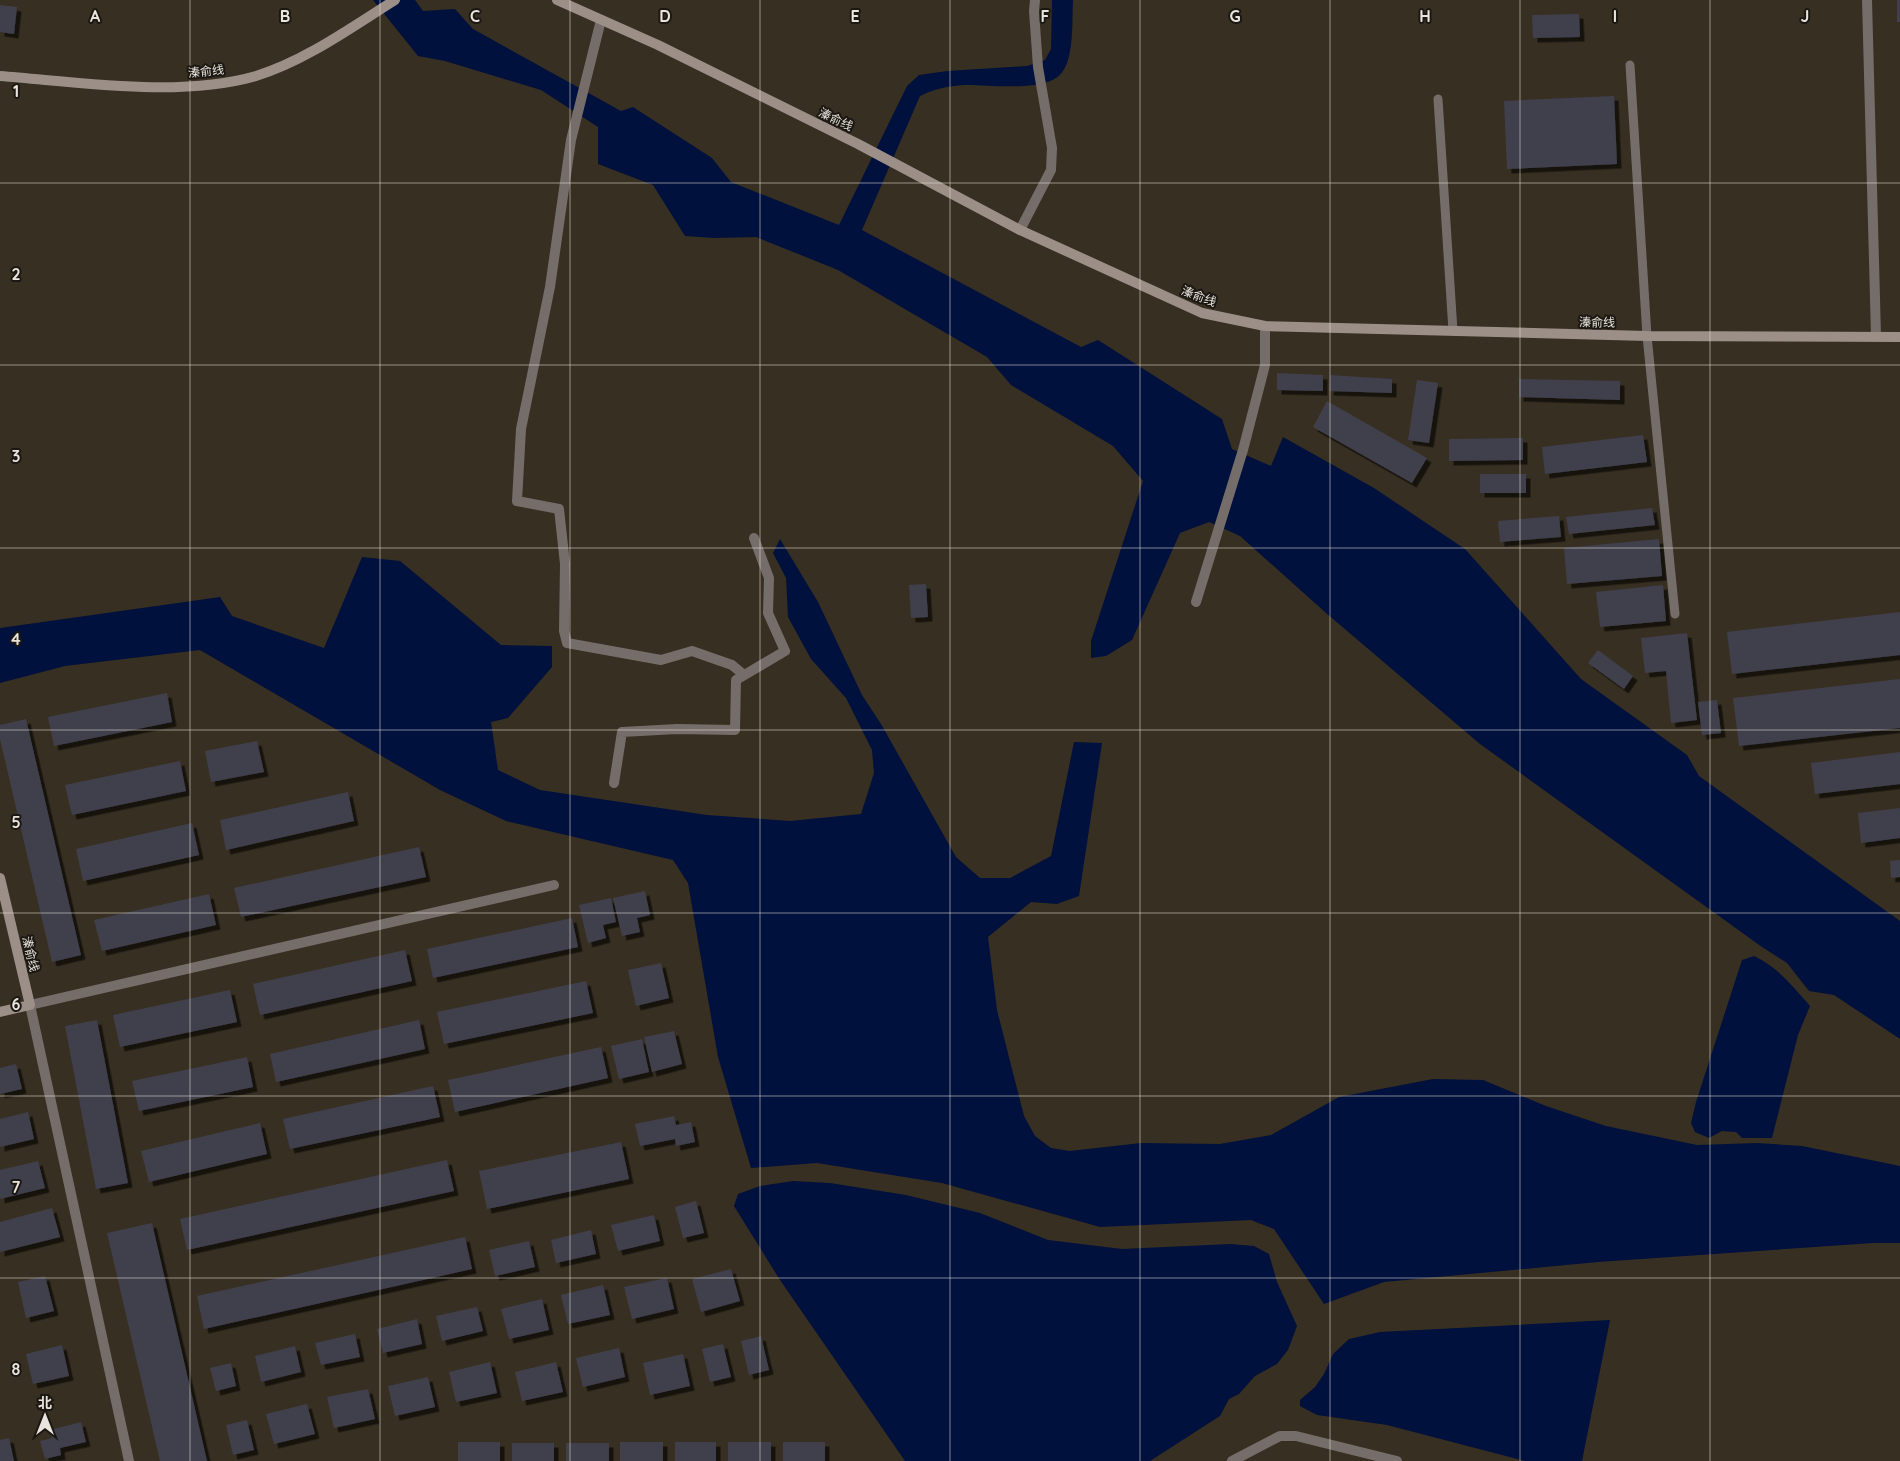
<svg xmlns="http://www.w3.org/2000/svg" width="1900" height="1461" viewBox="0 0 1900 1461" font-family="Quicksand,'Noto Sans SC',sans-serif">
	<defs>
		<filter id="shadow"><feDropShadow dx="4.5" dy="4.5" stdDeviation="0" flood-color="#0009"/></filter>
	</defs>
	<rect width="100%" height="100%" fill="#372f21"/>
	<path fill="#00113d" d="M373 0H415L423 11 455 9 473 29 621 111 633 107 712 158 731 182 839 225 907 86 919 75 947 71 1027 66 1045 60 1051 49 1052 0H1073C1072 20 1074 55 1063 71 1049 94 988 84 964 85 948 86 934 89 920 96L862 230 1081 347 1098 340 1222 419 1232 449 1271 466 1283 437 1374 488 1465 549 1581 679 1687 755 1699 776 1900 921V1039L1834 995 1809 991 1787 963 1762 947 1480 744 1326 613 1240 536 1209 522 1180 533 1132 640 1106 656 1091 658V641L1143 481 1113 446 1011 385 987 357 838 270 756 237 714 238 685 236 653 185 598 164V127L541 90 445 61 418 56Z
		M780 539 818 602 862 695 881 724 956 857 980 878H1010L1051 856 1074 742 1102 743 1079 896 1057 904 1031 902 988 937 997 1010 1024 1116 1035 1136 1051 1148 1070 1151 1141 1143 1220 1144 1271 1135 1339 1097 1433 1079 1483 1080 1546 1106 1606 1126 1697 1145 1757 1143 1802 1146 1900 1166V1243H1873L1598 1262 1384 1282 1324 1304 1274 1229 1251 1220 1100 1227 942 1183 817 1163 751 1168 718 1057 688 883 673 860 506 821 440 790 200 650 65 666 0 683V628L220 597 232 616 324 648 362 557 400 561 501 645 552 646V667L508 718 491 722 498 770 540 790 707 815 790 821 861 814 874 773 872 750 846 698 811 659 788 617 786 578 773 553Z
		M1754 956C1778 967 1793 987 1810 1006L1798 1035 1772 1138H1742L1736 1132 1722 1131 1709 1138 1695 1132 1691 1123 1696 1102 1742 960Z
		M793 1181 830 1183 906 1195 980 1213 1048 1240 1122 1249 1230 1244 1254 1246 1269 1254 1277 1282 1297 1326 1288 1350 1277 1364 1255 1376 1239 1394 1229 1399 1220 1416 1150 1461H905L780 1280 734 1206 738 1194 760 1186Z
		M1610 1320 1582 1461H1525L1387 1425 1317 1415 1300 1406V1400L1315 1387 1324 1374 1333 1354 1349 1339 1380 1332Z"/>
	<path fill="#413f4d" filter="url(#shadow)" d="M1897 0H1900V22H1897Z
		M0 5 17 7 14 34 0 32Z
		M1579 14 1580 37 1533 38 1532 15Z
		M1614 96 1617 164 1507 169 1504 101Z
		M1277 373 1323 375V391L1277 390Z
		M1330 375 1392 379V393L1329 391Z
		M1519 379 1620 381V400L1519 397Z
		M1417 380 1438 383 1429 443 1408 440Z
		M1327 401 1427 458 1412 483 1313 427Z
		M1643 435 1647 462 1545 474 1542 447Z
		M1523 438V460L1449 461V439Z
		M1480 474H1526V493H1480Z
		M1652 508 1655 525 1569 534 1566 517Z
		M1559 516 1561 537 1500 542 1498 521Z
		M1659 539 1662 576 1567 584 1564 548Z
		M926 584 928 617 911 618 909 585Z
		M1663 585 1666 621 1600 627 1596 592Z
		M1900 612V655L1732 674 1727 632Z
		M1687 633 1697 720 1671 723 1666 671 1645 673 1641 638Z
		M1598 650 1633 676 1624 689 1588 663Z
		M1900 679V728L1739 746 1733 698Z
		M167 693 172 722 54 746 48 717Z
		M1717 700 1721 733 1702 735 1698 702Z
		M26 719 81 955 52 962 0 739V725Z
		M257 741 264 772 211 782 205 751Z
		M1900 752V784L1815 794 1811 763Z
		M180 761 186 791 72 815 65 785Z
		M348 792 354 821 226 850 220 820Z
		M1900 808V838L1861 843 1858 813Z
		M192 823 199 855 83 881 76 849Z
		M419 847 426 877 241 917 234 888Z
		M1900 860V877L1891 878 1890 861Z
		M645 891 650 915 637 918 640 932 622 936 613 898Z
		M209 894 216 925 102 951 94 920Z
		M611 898 616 922 603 925 606 938 588 943 579 905Z
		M572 918 578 947 433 978 427 949Z
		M405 950 412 981 260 1015 253 984Z
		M661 963 669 998 636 1006 628 970Z
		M586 981 593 1013 444 1044 437 1012Z
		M230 990 237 1022 120 1047 113 1015Z
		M97 1020 128 1183 96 1189 65 1026Z
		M419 1020 425 1049 276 1082 270 1054Z
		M674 1031 682 1064 652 1072 644 1037Z
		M642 1039 649 1072 619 1079 611 1046Z
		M601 1047 608 1078 455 1112 448 1080Z
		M247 1057 253 1087 139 1111 132 1081Z
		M16 1064 22 1089 0 1094V1068Z
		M433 1086 440 1117 290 1149 283 1119Z
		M28 1112 34 1139 0 1147V1119Z
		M674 1116 676 1125 691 1122 695 1142 676 1146 675 1139 640 1146 635 1124Z
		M260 1123 267 1154 149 1182 141 1151Z
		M621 1142 629 1179 487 1209 479 1171Z
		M447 1160 454 1191 187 1250 180 1219Z
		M38 1161 45 1188 0 1199V1170Z
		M696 1201 704 1233 683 1238 675 1207Z
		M52 1208 60 1237 0 1252V1222Z
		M654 1215 660 1241 618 1251 611 1225Z
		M152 1223 207 1461H160L107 1233Z
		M591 1230 596 1254 556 1263 551 1240Z
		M465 1237 472 1269 204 1329 197 1296Z
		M529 1241 535 1267 495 1276 489 1250Z
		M731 1269 740 1301 701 1312 692 1279Z
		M45 1276 54 1311 26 1318 18 1282Z
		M667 1278 674 1309 632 1319 624 1287Z
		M603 1285 610 1315 568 1324 561 1295Z
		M542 1299 549 1330 509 1339 501 1309Z
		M477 1307 483 1331 442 1341 436 1316Z
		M417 1319 422 1344 383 1353 377 1329Z
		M355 1334 360 1357 321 1365 315 1343Z
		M761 1336 769 1370 749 1375 741 1341Z
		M723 1344 731 1377 710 1382 702 1349Z
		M62 1345 69 1376 33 1384 26 1354Z
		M295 1346 301 1372 261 1382 255 1356Z
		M619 1348 625 1377 583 1387 576 1358Z
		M683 1354 690 1386 650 1395 643 1363Z
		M490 1362 497 1393 456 1402 449 1372Z
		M556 1362 563 1392 522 1401 515 1372Z
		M231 1363 236 1386 216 1391 210 1368Z
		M428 1377 435 1407 395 1416 388 1386Z
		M368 1389 375 1419 334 1428 327 1397Z
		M307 1404 315 1434 274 1444 266 1414Z
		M247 1420 254 1450 233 1455 226 1425Z
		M81 1422 86 1442 60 1448 61 1455 45 1459 40 1441 52 1438 50 1430Z
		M9 1438 14 1461H0V1440Z
		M458 1442H500V1461H458Z
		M620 1442H663V1461H620Z
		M675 1442H716V1461H675Z
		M728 1442H771V1461H728Z
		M783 1442H825V1461H783Z
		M512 1443H554V1461H512Z
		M566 1443H609V1461H566Z"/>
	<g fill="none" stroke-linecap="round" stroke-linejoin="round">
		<path stroke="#756d69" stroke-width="9" d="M1630 65 1647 336 1675 614
			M1438 99 1453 331"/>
		<path stroke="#756d69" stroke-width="10" d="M1867 0 1876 336
			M601 20 571 140 550 287 521 429 517 501 559 509 565 564 564 631 567 643 661 660 692 651 732 665 744 675
			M1020 230 1051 170 1052 148 1038 67 1034 11 1035 0
			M1196 602 1243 450 1265 365V326
			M614 783 622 732 677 729 735 730 736 680 785 651 768 613 769 578 754 538
			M129 1461 30 1005 554 885
			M1232 1461 1280 1436H1296L1397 1461"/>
		<path stroke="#9b8f88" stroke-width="10" d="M557 0 658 45 858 144 1020 230 1202 313 1265 326 1647 336 1900 337
			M0 76C79 82 179 98 256 76 305 61 352 27 395 0
			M0 878 30 1005 0 1012"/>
	</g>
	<path fill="none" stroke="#e9e4dc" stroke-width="1" stroke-opacity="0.55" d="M190 0V1461M380 0V1461M570 0V1461M760 0V1461M950 0V1461M1140 0V1461M1330 0V1461M1520 0V1461M1710 0V1461M0 183H1900M0 365H1900M0 548H1900M0 730H1900M0 913H1900M0 1096H1900M0 1278H1900"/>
	<g text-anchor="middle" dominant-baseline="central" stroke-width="4" stroke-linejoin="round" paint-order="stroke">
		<g font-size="12" fill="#e9e4dc" stroke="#1b1712">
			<text transform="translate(206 71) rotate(-6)">溱俞线</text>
			<text transform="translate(836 119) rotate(26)">溱俞线</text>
			<text transform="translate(1199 296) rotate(21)">溱俞线</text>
			<text transform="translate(1597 322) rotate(1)">溱俞线</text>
			<text transform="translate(31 954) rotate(77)">溱俞线</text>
		</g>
	</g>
	<g font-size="16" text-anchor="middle" font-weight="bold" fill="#e9e4dc" stroke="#1b1712" stroke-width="4" stroke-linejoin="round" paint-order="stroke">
		<text x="95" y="22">A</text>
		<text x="285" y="22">B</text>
		<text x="475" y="22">C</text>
		<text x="665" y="22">D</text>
		<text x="855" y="22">E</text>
		<text x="1045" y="22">F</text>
		<text x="1235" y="22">G</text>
		<text x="1425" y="22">H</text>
		<text x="1615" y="22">I</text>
		<text x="1805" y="22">J</text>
		<text x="16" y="97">1</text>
		<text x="16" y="280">2</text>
		<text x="16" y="462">3</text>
		<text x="16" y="645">4</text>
		<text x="16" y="828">5</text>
		<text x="16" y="1010">6</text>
		<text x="16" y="1193">7</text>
		<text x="16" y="1375">8</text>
	</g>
	<g transform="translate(45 1416)" stroke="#1b1712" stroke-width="4" paint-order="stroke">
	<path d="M0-4L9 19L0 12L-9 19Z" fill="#e9e4dc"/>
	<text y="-8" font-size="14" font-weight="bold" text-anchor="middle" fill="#e9e4dc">北</text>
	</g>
</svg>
